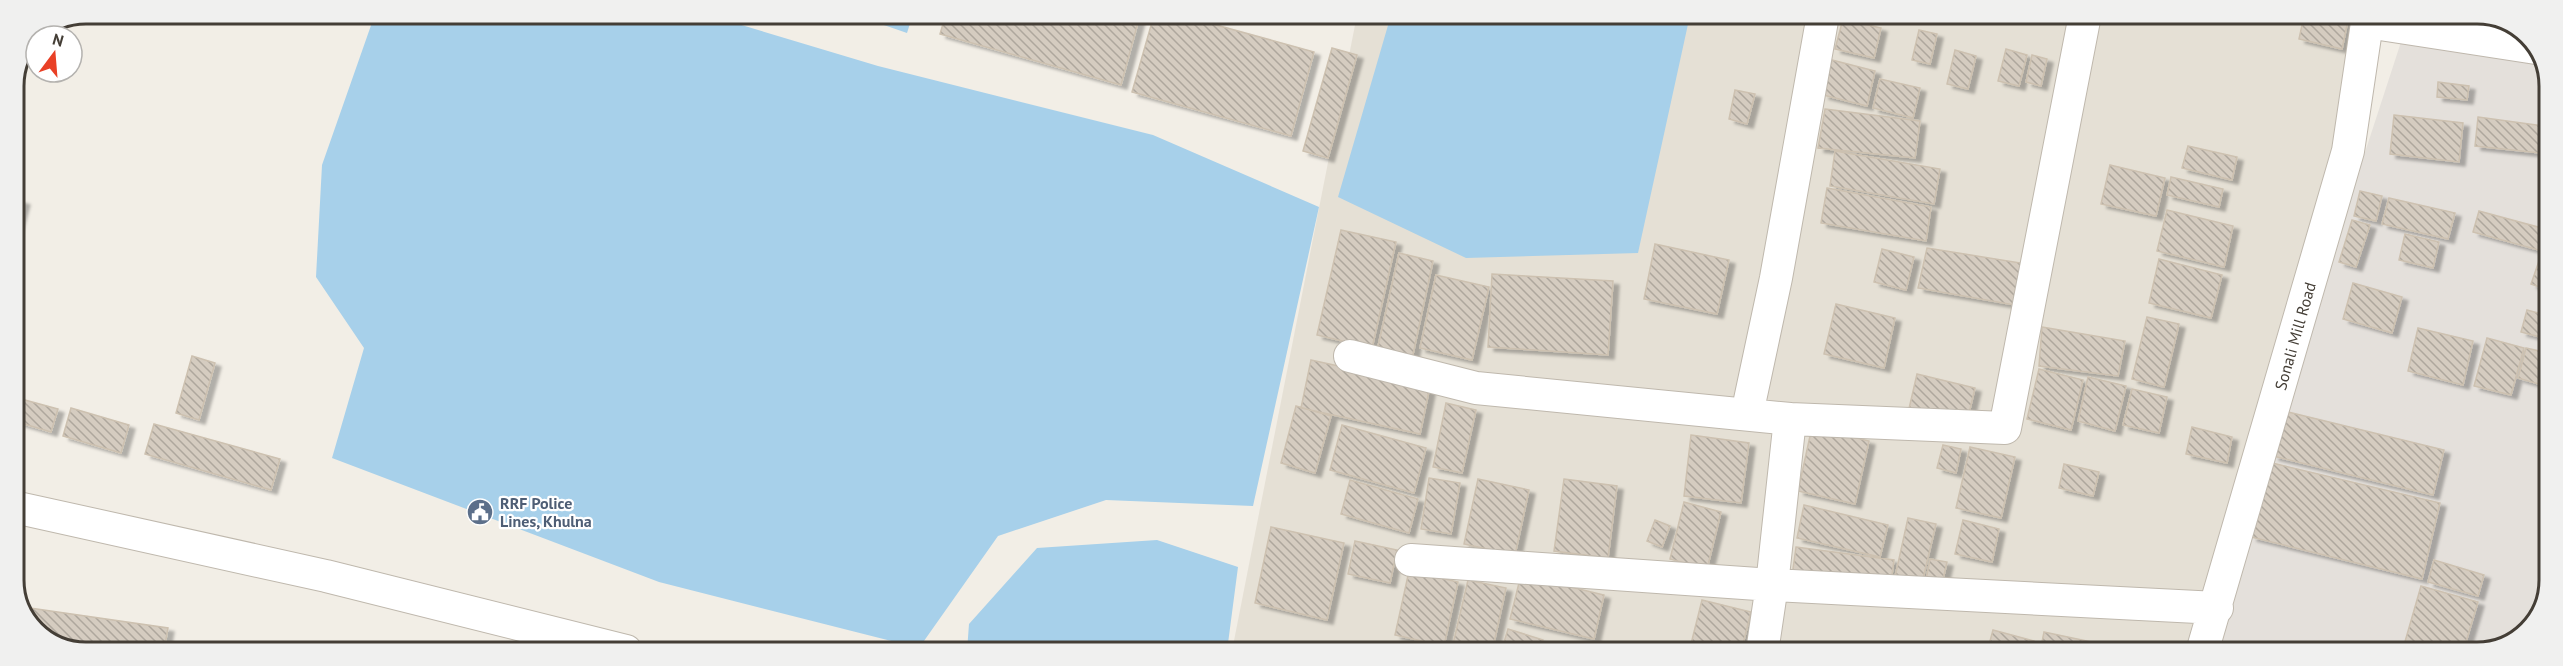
<svg xmlns="http://www.w3.org/2000/svg" width="2563" height="666" viewBox="0 0 2563 666" font-family="'PT Sans',sans-serif">
	<defs>
		<pattern id="building-back-hatch" width="6" height="6" patternUnits="userSpaceOnUse" patternTransform="scale(1.5)"><rect width="6" height="6" fill="#d5ccc0"/><path d="M-1 5l2 2M0 0l6 6M5-1l2 2" fill="none" stroke="#aea79d"/></pattern>
		<filter id="shadow"><feDropShadow dx="6" dy="4" stdDeviation="1.5" flood-color="#0004"/></filter>
	</defs>
	<rect width="100%" height="100%" fill="#f2eee6"/>
	<path fill="#e5e0d5" d="M1357 15 2368 16 2202 652 1232 651Z"/>
	<path fill="#e4e0db" d="M2401 16H2496L2532 38 2549 81 2547 599 2521 637 2478 652H2202L2400 45Z"/>
	<path fill="#a7d0ea" d="M375 14H705L878 66 1153 135 1319 207 1253 506 1106 500 998 536 919 648 659 582 332 458 364 348 316 277 322 165Z
		M852 14H913L907 33Z
		M1391 15H1690L1638 253 1466 258 1338 197Z
		M1157 540 1238 567 1227 651H967L969 624 1037 548Z"/>
	<path fill="url(#building-back-hatch)" stroke="#cdc1b0" stroke-width="1.5" filter="url(#shadow)" d="M946 14 1140 15 1121 85 940 34Z
		M1154 15H1180L1314 52 1291 136 1132 92Z
		M2304 16H2330L2348 20 2342 49 2299 39Z
		M1843 19 1881 28 1874 58 1835 49Z
		M1919 30 1937 34 1930 64 1912 60Z
		M1332 48 1357 55 1328 158 1303 151Z
		M2006 49 2027 55 2019 86 1998 81Z
		M1955 50 1976 56 1968 89 1947 84Z
		M2032 55 2047 59 2041 86 2026 82Z
		M1832 60 1875 71 1867 106 1823 95Z
		M1880 79 1920 88 1913 118 1873 108Z
		M2438 82 2469 86 2467 100 2437 97Z
		M1735 90 1755 94 1747 124 1729 119Z
		M1825 109 1920 121 1915 158 1818 148Z
		M2394 115 2463 123 2459 162 2390 154Z
		M2478 117 2544 126 2540 153 2475 146Z
		M2188 146 2237 157 2232 180 2182 168Z
		M1835 151 1940 169 1934 204 1830 186Z
		M2110 165 2165 178 2156 216 2101 204Z
		M2171 177 2223 189 2219 207 2167 195Z
		M1827 188 1931 207 1926 241 1821 223Z
		M2360 191 2382 196 2376 221 2354 216Z
		M14 198 24 201 14 237Z
		M2389 198 2455 213 2448 239 2382 224Z
		M2167 210 2233 226 2224 267 2157 251Z
		M2479 211 2549 230V253L2473 232Z
		M2352 220 2370 225 2356 267 2339 262Z
		M1341 230 1396 242 1372 348 1317 335Z
		M2405 234 2439 242 2433 268 2399 260Z
		M1655 244 1729 260 1717 314 1644 299Z
		M1927 248 2027 264 2020 306 1918 288Z
		M1882 249 1914 257 1906 290 1874 282Z
		M1399 253 1433 261 1412 359 1377 351Z
		M2540 258 2549 261 2548 290 2531 284Z
		M2159 259 2222 275 2211 318 2149 303Z
		M1492 274 1613 281 1608 355 1488 347Z
		M1436 275 1489 287 1472 360 1420 348Z
		M2353 283 2402 297 2392 333 2343 319Z
		M1836 304 1895 318 1884 368 1824 354Z
		M2527 310 2546 315 2540 337 2521 332Z
		M2147 317 2179 324 2164 387 2132 379Z
		M2042 327 2125 341 2118 376 2039 366Z
		M2418 328 2473 341 2463 385 2408 371Z
		M2487 338 2524 348 2511 395 2474 386Z
		M2526 348 2548 353 2542 385 2518 378Z
		M192 356 215 363 199 420 176 413Z
		M1311 360 1430 386 1420 434 1301 408Z
		M2039 369 2083 380 2071 430 2027 419Z
		M1917 374 1975 388 1966 426 1908 413Z
		M2088 377 2126 386 2115 431 2078 421Z
		M2132 389 2167 397 2159 433 2123 425Z
		M14 397 58 409 51 432 14 421Z
		M1446 403 1476 410 1462 473 1433 467Z
		M1296 406 1331 416 1315 473 1281 463Z
		M71 408 129 425 121 453 63 436Z
		M2284 411 2444 450 2433 495 2273 456Z
		M154 424 280 459 271 490 145 454Z
		M1342 425 1426 448 1414 493 1330 470Z
		M1812 427 1869 441 1855 504 1798 491Z
		M2192 427 2232 437 2227 463 2186 454Z
		M1691 435 1749 443 1741 503 1684 496Z
		M1943 445 1961 449 1956 473 1937 468Z
		M1970 447 2015 457 2001 518 1956 508Z
		M2268 462 2440 503 2422 579 2251 537Z
		M2064 464 2099 472 2093 496 2059 488Z
		M1429 478 1460 483 1451 534 1421 529Z
		M1478 479 1529 490 1515 555 1464 544Z
		M1564 479 1617 486 1608 558 1554 551Z
		M1350 480 1418 499 1409 533 1341 514Z
		M1684 502 1721 512 1707 569 1670 559Z
		M1804 505 1888 525 1880 557 1797 538Z
		M1908 518 1936 524 1922 583 1895 577Z
		M1655 520 1670 526 1662 547 1647 541Z
		M1963 520 1999 529 1992 562 1955 554Z
		M1271 527 1344 543 1327 620 1255 603Z
		M1355 541 1397 550 1390 583 1348 574Z
		M1796 547 1894 560 1890 589 1792 576Z
		M1930 559 1947 562 1942 584 1926 580Z
		M2434 560 2484 575 2478 596 2428 582Z
		M1409 571 1458 582 1444 646 1395 635Z
		M1521 575 1604 595 1594 639 1510 619Z
		M1468 580 1506 588 1492 652 1453 644Z
		M2421 586 2478 602 2463 652H2402Z
		M1702 600 1751 612 1741 652H1689Z
		M23 607 168 628 164 650H67L31 628Z
		M1508 629 1543 640 1539 652H1501Z
		M1993 630 2034 641 2031 652H1987Z
		M2044 632 2106 645 2104 652H2040Z
		M1251 642 1294 651H1249Z"/>
	<g fill="none" stroke-linecap="round" stroke-linejoin="round">
		<defs>
			<path id="street" d="M2367 22 2536 48
				M1350 356 1476 388 1790 419
				M1747 414 1776 278 1823 15
				M14 507 326 576 626 651
				M1411 560 1772 585 2217 608
				M1762 652 1772 585 1790 419 2005 428 2085 15
				M2202 652 2348 151 2368 16"/>
		</defs>
		<use href="#street" stroke="#bfb8ad" stroke-width="34"/>
		<use href="#street" stroke="#fff" stroke-width="32"/>
	</g>
	<defs>
		<symbol id="civic-disc" viewBox="-11 -11 22 22"><circle r="9.5" fill="#5c6f8a" stroke="#fff"/><path d="M-.6-6.5H3V-4.5H.6V-3L4-1V1h2V6H-6V1h2V-1L-.6-3ZM-1.2 2.5V6h2.4V2.5Z" fill="#fff"/></symbol>
	</defs>
	<g fill-rule="evenodd">
		<use href="#civic-disc" x="465" y="497" width="30" height="30"/>
	</g>
	<g text-anchor="middle" dominant-baseline="central" stroke-width="4.5" stroke-linejoin="round" paint-order="stroke">
		<g font-size="16" fill="#443e36" stroke="#fff">
			<text transform="translate(2295 336) rotate(-74)">Sonali Mill Road</text>
		</g>
		<g font-size="16" font-weight="bold" fill="#4e5e75" stroke="#fff" text-anchor="start">
			<text x="500" y="503">RRF Police<tspan x="500" dy="18">Lines, Khulna</tspan></text>
		</g>
	</g>
	<path d="M0 0H2563V666H0ZM86 24H2477A62 62 0 0 1 2539 86V580A62 62 0 0 1 2477 642H86A62 62 0 0 1 24 580V86A62 62 0 0 1 86 24Z" fill="#f0f0ef" fill-rule="evenodd"/>
	<path fill="none" stroke="#443e36" stroke-width="3" d="M86 24H2477A62 62 0 0 1 2539 86V580A62 62 0 0 1 2477 642H86A62 62 0 0 1 24 580V86A62 62 0 0 1 86 24Z"/>
	<g transform="translate(54 54) rotate(16)"><circle r="28" fill="#ffffff" stroke="#b4b2af" stroke-width="1.5"/>
	<path d="M0-4.5L10 22L0 15L-10 22Z" fill="#e94026"/>
	<text y="-9" font-size="16" font-weight="bold" text-anchor="middle" fill="#443e36">N</text>
	</g>
</svg>
